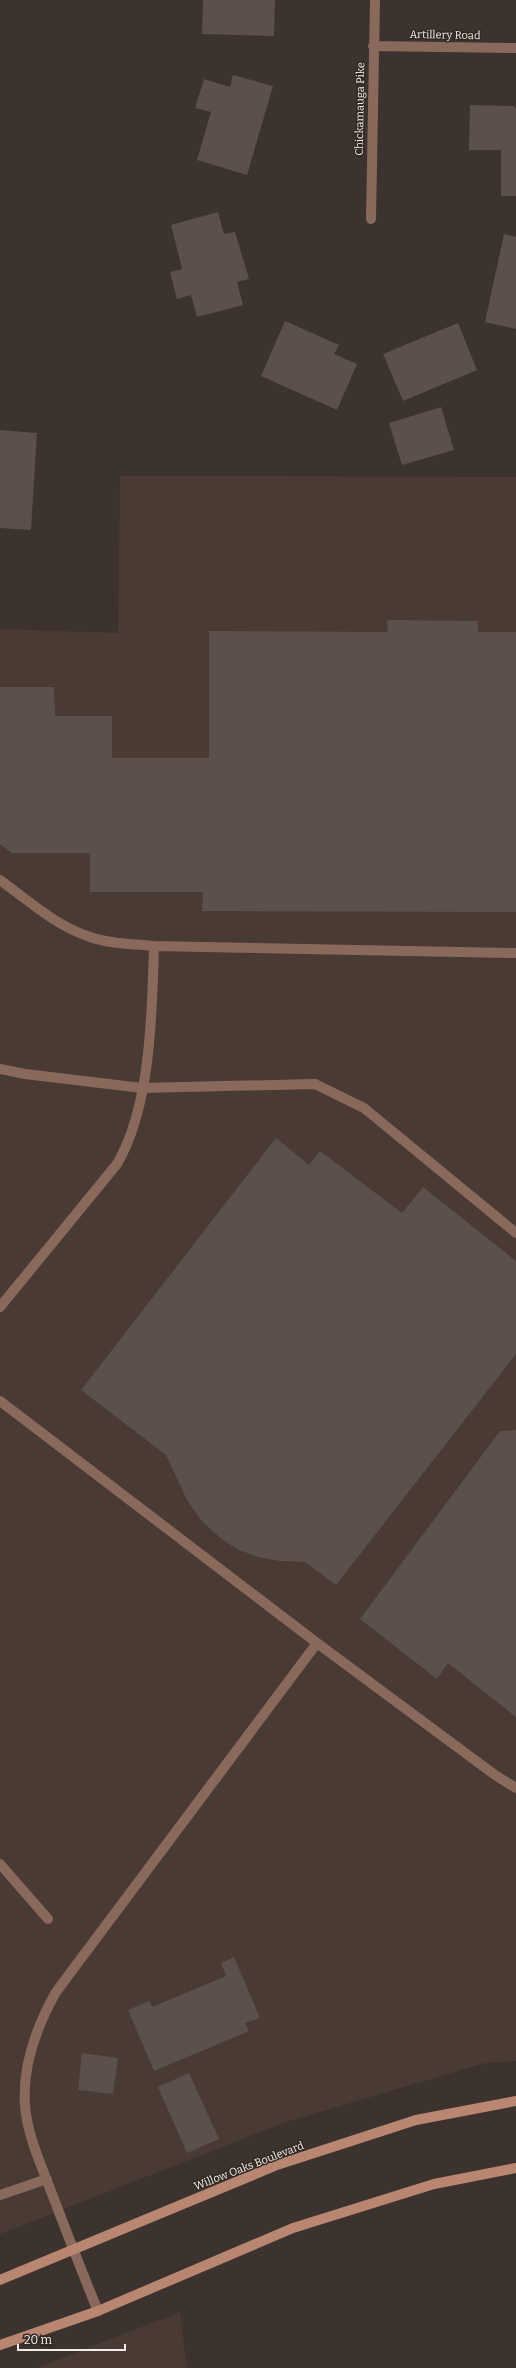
<svg xmlns="http://www.w3.org/2000/svg" width="516" height="2368" viewBox="0 0 516 2368" font-family="Bitter,serif">
	<rect width="100%" height="100%" fill="#3c322e"/>
	<path fill="#4a3a34" d="M120 476 516 477V2061L485 2063 286 2122 0 2234V629L118 633Z
		M180 2312 187 2368H37Z"/>
	<path fill="#5b504c" d="M203 0H275L274 36 202 34Z
		M233 75 273 86 247 175 197 160 211 112 195 108 204 79 230 87Z
		M470 105 514 106 516 109V196H501V150H469Z
		M218 212 224 234 235 232 249 279 237 282 243 305 197 317 191 295 177 299 170 272 182 269 171 225Z
		M504 234 516 237V329L485 322Z
		M285 321 339 345 334 354 357 364 337 410 261 376Z
		M458 323 477 370 403 401 383 354Z
		M441 407 454 450 402 465 389 423Z
		M0 430 37 433 31 530 0 528Z
		M387 620 478 621V632H516V912L202 911 203 892H90V853H12L0 844V687H54L55 716H112V758H209V631L388 632Z
		M276 1138 309 1165 320 1151 402 1213 423 1187 516 1261V1354L336 1585 305 1562 280 1561 258 1557 237 1549 219 1537 201 1520 187 1500 166 1455 81 1390Z
		M516 1430V1717L448 1663 437 1679 360 1619 500 1431Z
		M234 1957 260 2018 245 2023 249 2031 154 2071 128 2010 149 2001 152 2007 226 1976 221 1963Z
		M82 2053 118 2058 113 2094 78 2090Z
		M189 2073 219 2139 187 2153 158 2087Z"/>
	<g fill="none" stroke-linecap="round" stroke-linejoin="round">
		<path stroke="#8a695d" stroke-width="10" d="M0 880C29 901 56 926 90 937 110 944 133 944 154 946L516 953
			M0 1069 25 1074 142 1088 315 1084 364 1108 516 1233
			M0 1307 117 1164C151 1106 152 1013 154 946
			M0 1401 317 1643 495 1775 516 1788
			M0 1864 48 1919
			M0 2195 47 2179
			M98 2311C81 2270 65 2228 49 2186 39 2160 27 2133 25 2105 22 2065 37 2026 56 1992L317 1643"/>
		<path stroke="#8a695d" stroke-width="10" d="M373 46 516 48
			M371 219 375 0"/>
		<path stroke="#b98672" stroke-width="10" d="M0 2280 277 2165 416 2120 516 2101
			M0 2345 98 2311 293 2228 434 2184 516 2168"/>
	</g>
	<g text-anchor="middle" dominant-baseline="central" stroke-width="3" stroke-linejoin="round" paint-order="stroke">
		<g font-size="11" fill="#f3ece9" stroke="#322824">
			<text transform="translate(445 35) rotate(1)">Artillery Road</text>
			<text transform="translate(360 109) rotate(-89)">Chickamauga Pike</text>
			<text transform="translate(249 2166) rotate(-21)">Willow Oaks Boulevard</text>
		</g>
	</g>
	<path d="M18 2344v6h107v-6" fill="none" stroke="#f3ece9" stroke-width="2"/>
	<text x="24" y="2344" font-size="12" fill="#f3ece9" stroke="#322824" stroke-width="3" paint-order="stroke">20 m</text>
</svg>
